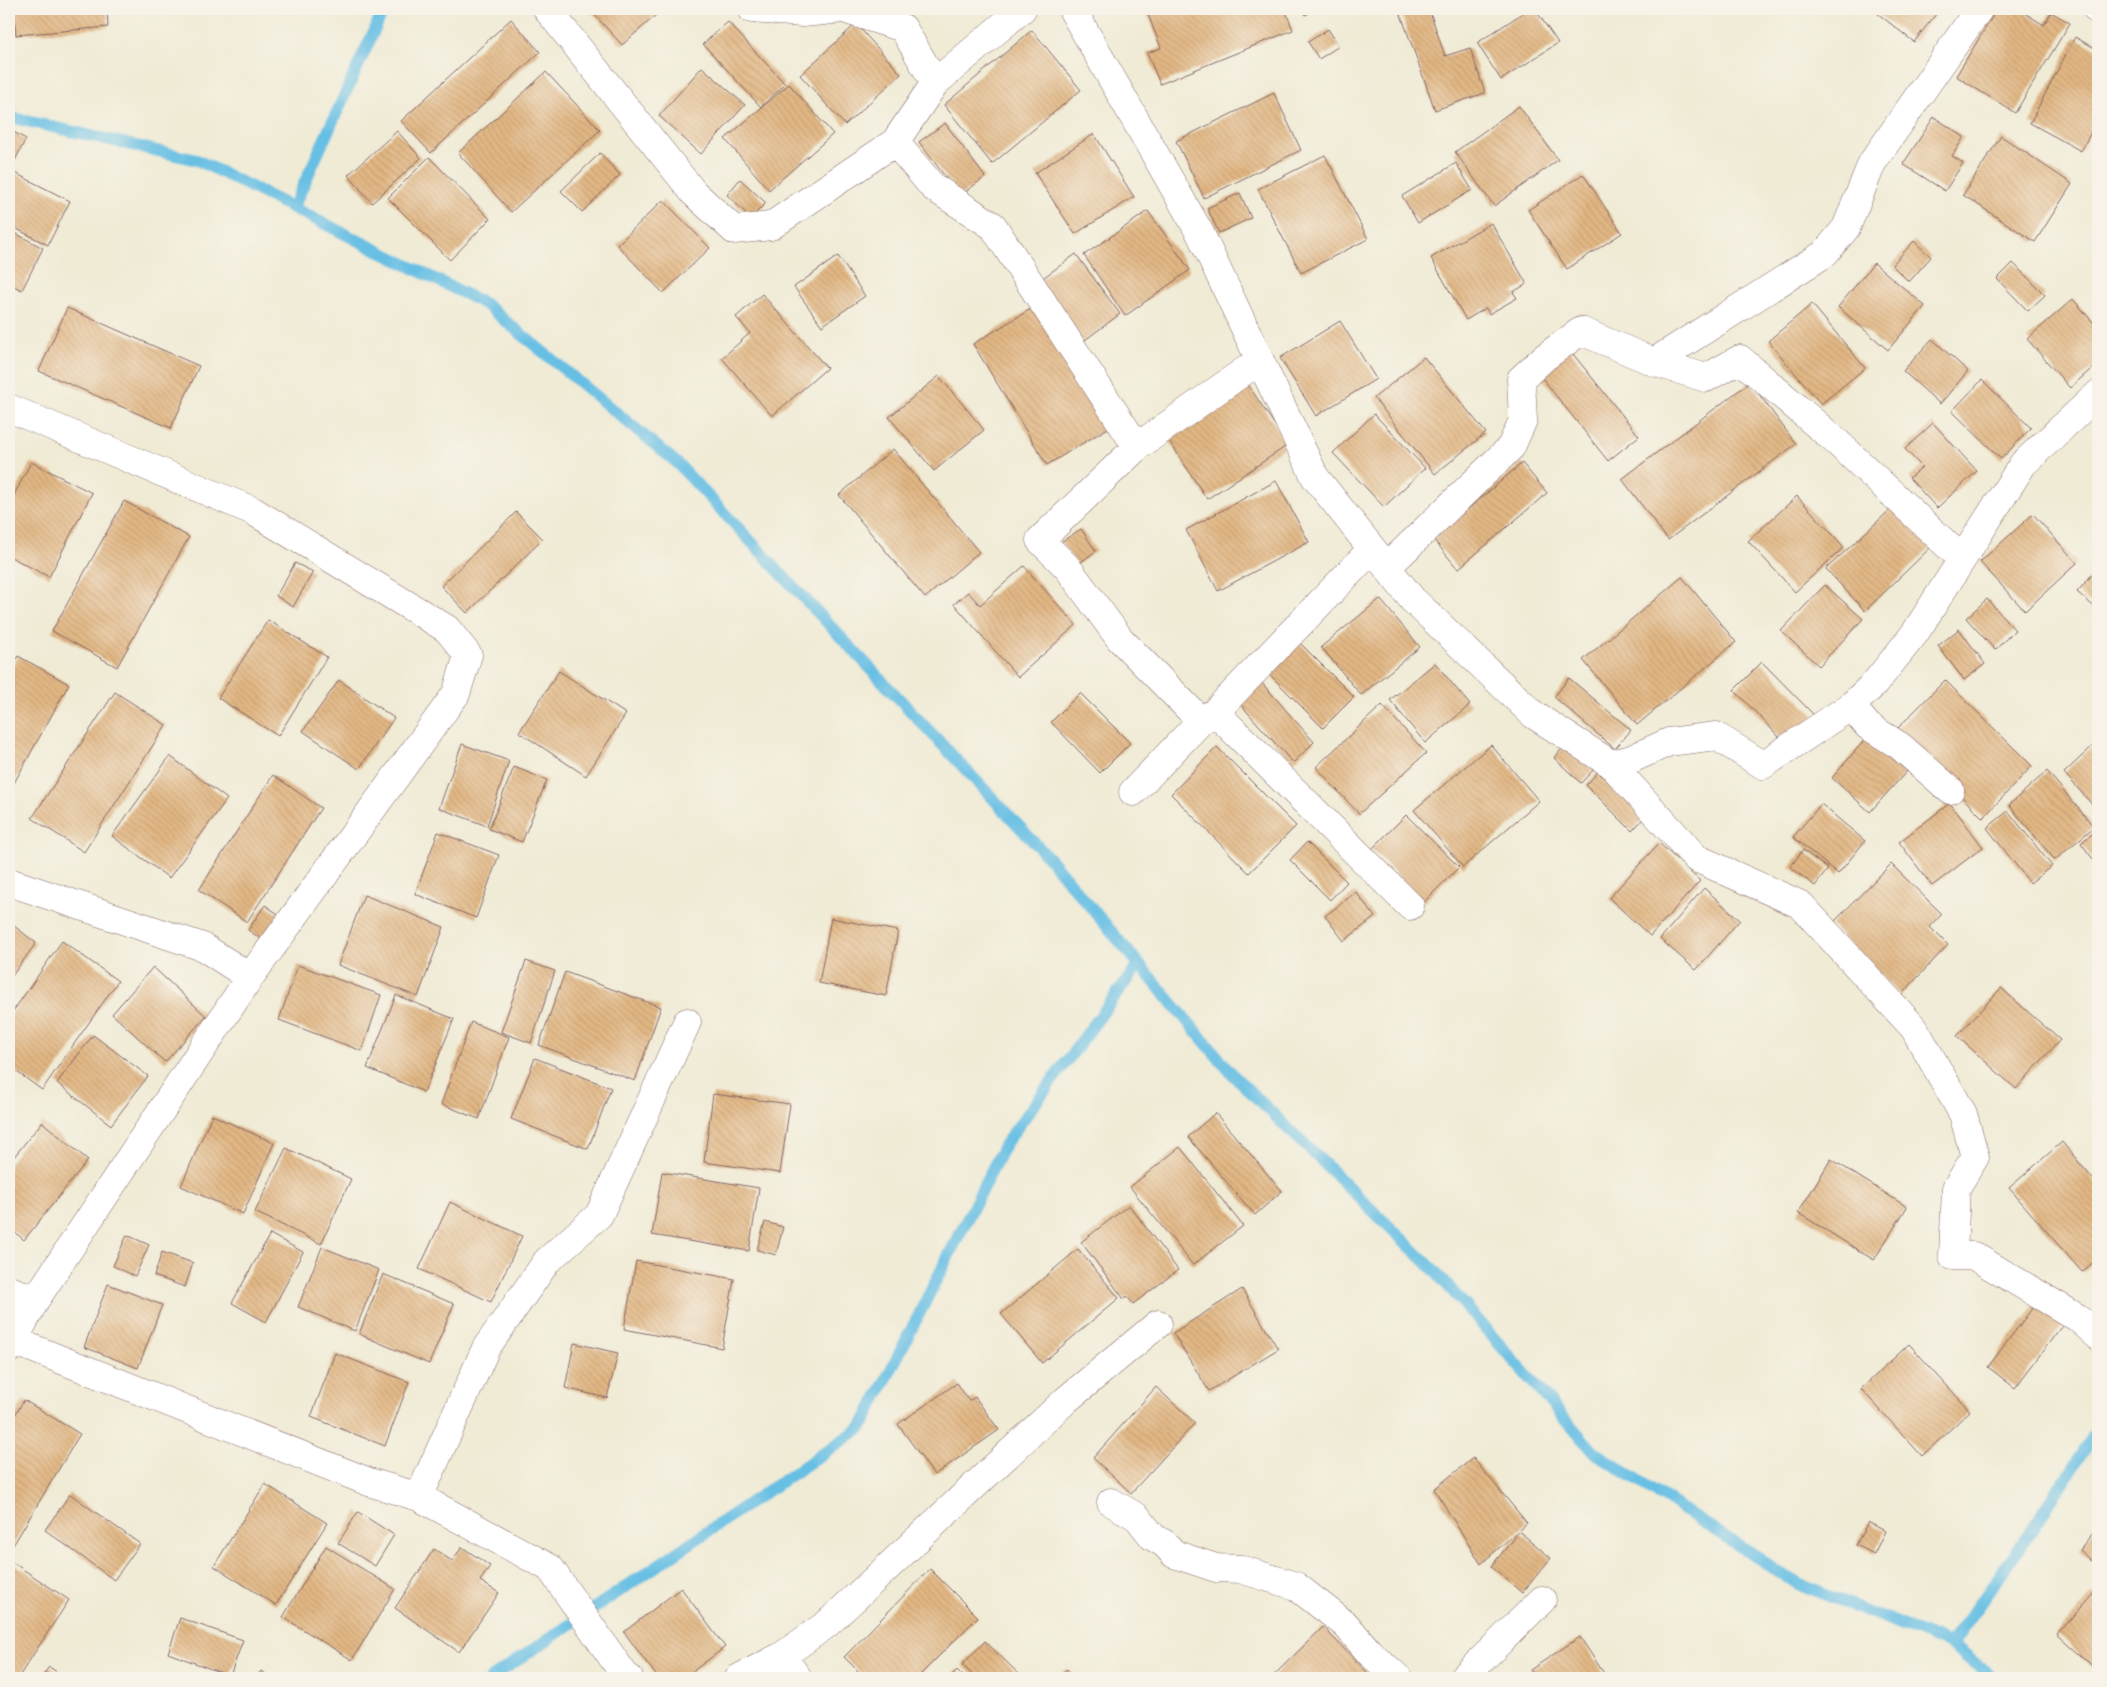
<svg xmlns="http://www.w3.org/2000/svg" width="2107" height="1687" viewBox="0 0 2107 1687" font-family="'Shantell Sans',sans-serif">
	<defs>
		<pattern id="building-back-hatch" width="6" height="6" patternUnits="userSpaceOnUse" patternTransform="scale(1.25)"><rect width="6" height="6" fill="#e2b784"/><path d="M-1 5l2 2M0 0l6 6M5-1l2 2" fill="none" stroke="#c39d72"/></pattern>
	</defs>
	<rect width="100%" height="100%" fill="#f7f3e8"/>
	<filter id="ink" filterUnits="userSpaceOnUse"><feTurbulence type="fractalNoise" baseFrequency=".02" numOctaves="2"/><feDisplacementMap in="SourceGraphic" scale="10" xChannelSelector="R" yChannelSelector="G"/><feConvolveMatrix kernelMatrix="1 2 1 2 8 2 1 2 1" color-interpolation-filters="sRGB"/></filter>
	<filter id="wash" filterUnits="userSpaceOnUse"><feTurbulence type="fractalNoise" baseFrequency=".0096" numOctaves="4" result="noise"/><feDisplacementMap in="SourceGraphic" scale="20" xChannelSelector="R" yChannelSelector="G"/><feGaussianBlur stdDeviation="1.12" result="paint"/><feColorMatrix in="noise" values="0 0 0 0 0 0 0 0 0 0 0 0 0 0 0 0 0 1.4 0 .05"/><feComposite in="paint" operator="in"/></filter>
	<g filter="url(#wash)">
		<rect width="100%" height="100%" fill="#f0ebd5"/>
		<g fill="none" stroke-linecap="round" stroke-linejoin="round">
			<path stroke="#67bfe4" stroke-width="12" d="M9 117 197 160 485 304 676 462 1048 857 1234 1076 1434 1270 1594 1452 1798 1584 1951 1644 1994 1678
				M293 208 384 9
				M1951 1644 2030 1533 2098 1429
				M491 1678 862 1427 1005 1144 1139 964"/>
		</g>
		<g id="blocks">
			<path fill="url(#building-back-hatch)" d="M14 9H107L108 27 16 35Z
				M589 9H663L622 45Z
				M1154 9H1285L1293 30 1160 84 1147 53 1161 48 1147 12Z
				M1301 9H1316L1305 15Z
				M1399 9H1429L1445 56 1470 48 1485 93 1435 110Z
				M1529 9H1535L1558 43 1501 80 1477 43Z
				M1872 9H1940L1914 42Z
				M1997 9H2018L2044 25 2051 12 2070 23 2015 113 1956 76Z
				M511 19 540 52 431 153 401 121Z
				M728 22 785 84 761 107 703 44Z
				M856 24 901 74 845 125 800 75Z
				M1328 29 1339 46 1319 59 1308 42Z
				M1032 30 1081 90 992 164 944 105Z
				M2075 37 2098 50V119L2081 151 2030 123Z
				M702 67 745 105 701 154 659 116Z
				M546 72 600 130 511 212 458 153Z
				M789 84 833 134 769 190 725 139Z
				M1274 93 1301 150 1204 198 1176 141Z
				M1519 106 1558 160 1494 206 1455 152Z
				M1934 117 1964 137 1952 156 1963 163 1945 191 1903 164Z
				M945 123 985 177 960 196 919 142Z
				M10 130 26 139 11 168 9 167Z
				M397 131 421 158 372 203 348 175Z
				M1094 134 1134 197 1075 234 1035 173Z
				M2001 136 2072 184 2035 242 1963 195Z
				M600 153 620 175 582 212 561 191Z
				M1325 155 1368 239 1301 273 1258 189Z
				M429 157 490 219 450 260 388 198Z
				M1456 163 1472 190 1418 223 1402 196Z
				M9 170 70 201 48 245 9 225Z
				M1583 174 1622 233 1567 269 1528 210Z
				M740 179 766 203 751 218 727 195Z
				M1240 193 1251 218 1219 233 1207 208Z
				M663 200 710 248 663 293 617 245Z
				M1148 211 1190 270 1125 316 1084 255Z
				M1491 223 1527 284 1513 292 1517 298 1489 314 1486 308 1466 320 1431 258Z
				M9 230 43 248 22 290 9 284Z
				M1914 241 1931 257 1909 282 1892 265Z
				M1076 254 1120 314 1081 343 1036 283Z
				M838 256 865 296 822 326 794 287Z
				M1874 263 1925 306 1888 350 1838 307Z
				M2013 263 2045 295 2028 311 1997 279Z
				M762 294 827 368 772 416 722 358 750 333 736 317Z
				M2073 299 2098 328V363L2070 388 2027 339Z
				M1812 304 1865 368 1821 404 1768 341Z
				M1034 307 1108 428 1047 465 973 344Z
				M67 308 199 366 171 428 39 371Z
				M1340 321 1376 379 1316 416 1280 358Z
				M1932 339 1968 371 1940 404 1903 371Z
				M1569 349 1639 436 1608 461 1539 374Z
				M1424 357 1486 433 1435 474 1374 398Z
				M939 376 984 430 934 471 889 417Z
				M1245 380 1288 445 1207 499 1164 433Z
				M1982 380 2031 428 2001 459 1952 411Z
				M1750 382 1796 444 1668 540 1622 479Z
				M1374 414 1425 468 1384 507 1333 453Z
				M1933 423 1977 471 1937 508 1909 478 1922 467 1905 449Z
				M893 449 979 552 925 598 839 495Z
				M31 462 92 493 49 577 9 556V505Z
				M1522 463 1547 493 1458 569 1433 539Z
				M1276 481 1309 542 1218 591 1186 530Z
				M1797 496 1844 547 1795 592 1748 541Z
				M124 501 189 537 117 667 52 631Z
				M1892 508 1930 548 1865 611 1826 569Z
				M516 512 543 539 467 613 441 586Z
				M2033 514 2077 563 2025 611 1980 562Z
				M1081 529 1096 551 1077 565 1061 542Z
				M295 563 313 572 293 607 276 596Z
				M1024 566 1076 625 1018 677 954 604 968 592 980 605Z
				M2098 568V610L2077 592Z
				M1682 577 1736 642 1637 725 1583 660Z
				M1825 585 1863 619 1819 666 1781 631Z
				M1380 599 1420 647 1361 695 1321 647Z
				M1987 599 2015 630 1995 650 1966 618Z
				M268 620 327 657 278 736 218 698Z
				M1959 629 1985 664 1964 680 1938 646Z
				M1293 636 1354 697 1323 728 1262 667Z
				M18 656 69 684 9 792V673Z
				M1762 662 1815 716 1786 744 1734 690Z
				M1435 663 1470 705 1425 743 1390 700Z
				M559 671 626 714 586 776 519 732Z
				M1569 678 1631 730 1615 749 1554 697Z
				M339 680 394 718 359 769 303 731Z
				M1945 680 2032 766 1983 818 1895 731Z
				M1262 683 1314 742 1293 763 1240 704Z
				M115 692 166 725 84 852 32 818Z
				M1080 693 1130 743 1100 773 1051 722Z
				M1382 705 1426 753 1359 814 1316 767Z
				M1868 736 1907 771 1870 812 1832 778Z
				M2098 741V811L2064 773Z
				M1568 742 1595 768 1581 783 1554 758Z
				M462 744 509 761 487 826 439 808Z
				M1491 745 1539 801 1463 867 1414 810Z
				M1217 747 1296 826 1249 873 1171 794Z
				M170 756 227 799 169 878 112 836Z
				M514 767 547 780 522 842 489 829Z
				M2047 771 2094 827 2055 860 2009 805Z
				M1598 772 1644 818 1632 831 1586 785Z
				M273 775 321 808 247 922 199 890Z
				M1950 803 1983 847 1932 886 1899 842Z
				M1821 804 1865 841 1838 874 1793 837Z
				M2008 811 2052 866 2030 883 1987 828Z
				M1406 815 1459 867 1424 902 1372 849Z
				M2098 829V855L2093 859 2081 843Z
				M438 832 499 855 476 918 415 894Z
				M1307 842 1347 882 1330 900 1290 860Z
				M1659 843 1700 881 1650 936 1609 898Z
				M1803 850 1828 869 1815 886 1790 867Z
				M1891 864 1942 914 1930 927 1948 945 1901 995 1831 925Z
				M1704 888 1740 920 1696 970 1660 939Z
				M1356 892 1375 917 1344 941 1325 916Z
				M364 895 444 927 418 997 338 965Z
				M265 905 281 916 264 941 248 930Z
				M831 918 898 931 886 996 819 983Z
				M9 922 36 943 9 980Z
				M62 941 118 981 42 1090 9 1066V1017Z
				M526 961 555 971 531 1043 501 1032Z
				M298 965 381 995 362 1051 279 1020Z
				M153 967 206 1016 165 1062 112 1014Z
				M565 972 661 1007 635 1081 539 1045Z
				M2001 988 2060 1040 2016 1089 1957 1036Z
				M396 995 454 1019 424 1092 367 1068Z
				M471 1022 509 1037 479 1119 441 1104Z
				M93 1035 148 1076 111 1125 57 1083Z
				M535 1058 611 1088 588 1149 511 1119Z
				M713 1094 790 1104 780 1173 704 1162Z
				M1215 1113 1282 1191 1255 1215 1188 1137Z
				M212 1115 274 1143 243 1214 181 1186Z
				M42 1122 88 1160 24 1240 9 1227V1163Z
				M2062 1142 2098 1185V1258L2082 1272 2009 1188Z
				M1180 1147 1243 1226 1193 1265 1130 1187Z
				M286 1148 351 1179 321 1244 255 1212Z
				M1831 1159 1907 1207 1874 1260 1798 1213Z
				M662 1172 759 1188 749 1251 652 1235Z
				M450 1202 522 1236 491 1302 419 1269Z
				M1129 1205 1178 1270 1133 1304 1127 1296 1124 1299 1081 1242Z
				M765 1222 783 1227 776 1255 757 1250Z
				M270 1234 303 1252 266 1322 232 1303Z
				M127 1235 149 1245 135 1276 113 1266Z
				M322 1247 379 1270 355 1331 298 1307Z
				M1078 1249 1119 1298 1042 1363 1001 1314Z
				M162 1252 193 1263 185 1287 154 1276Z
				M636 1261 734 1279 722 1348 624 1329Z
				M383 1274 454 1304 429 1364 359 1334Z
				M108 1284 162 1305 138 1368 84 1347Z
				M1242 1289 1278 1349 1209 1391 1173 1333Z
				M2037 1302 2064 1323 2015 1388 1988 1367Z
				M574 1343 618 1353 607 1398 565 1388Z
				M1909 1344 1970 1411 1922 1456 1861 1389Z
				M335 1353 409 1382 385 1446 311 1417Z
				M957 1383 969 1401 975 1397 999 1430 934 1475 898 1424Z
				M1156 1387 1195 1423 1131 1493 1093 1458Z
				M24 1400 80 1434 9 1552V1425Z
				M1473 1458 1527 1523 1481 1564 1434 1489Z
				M265 1484 327 1523 276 1605 214 1566Z
				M70 1494 140 1544 114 1580 45 1530Z
				M358 1512 394 1535 375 1566 338 1543Z
				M1868 1522 1885 1531 1874 1554 1856 1545Z
				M2098 1527V1567L2079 1550Z
				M1520 1532 1551 1558 1522 1593 1491 1566Z
				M326 1546 395 1589 352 1660 283 1617Z
				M462 1547 490 1566 480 1581 499 1593 459 1652 395 1608 434 1549 452 1561Z
				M12 1562 69 1600 18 1678H9V1567Z
				M930 1569 978 1617 917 1678H865L844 1657Z
				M681 1588 725 1647 684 1678H658L624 1632Z
				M2093 1593 2098 1598V1671L2057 1634Z
				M180 1618 243 1640 230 1676 168 1653Z
				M1323 1627 1373 1678H1271Z
				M1580 1637 1607 1678H1536L1530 1670Z
				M985 1641 1023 1678H976L962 1665Z
				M49 1667 67 1678H41Z
				M1067 1669 1075 1678H1056Z
				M957 1670 965 1678H949Z
				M261 1671 272 1678H257Z"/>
		</g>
	</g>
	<g filter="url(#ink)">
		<use href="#blocks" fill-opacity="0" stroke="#846666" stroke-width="1"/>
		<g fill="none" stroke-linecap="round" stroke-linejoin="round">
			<defs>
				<path id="minor" d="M547 9 694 193 734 230 771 226 895 142
					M752 9 803 13 843 9 903 28 935 83 895 142 933 187 993 226 1137 447
					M1072 9 1200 233 1315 477 1412 599 1534 715 1611 764 1696 858 1801 905 1914 1028 1963 1114 1975 1157 1956 1188 1953 1256H1974L2078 1318 2098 1336
					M2097 9 2098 10
					M935 83 1022 9
					M1654 362 1706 378 1740 359 1838 443 1962 559
					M9 408 253 511 447 629 468 655 456 694 250 977 36 1299 9 1349
					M1387 567 1511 447 1523 420 1521 379 1545 357 1581 331 1654 362 1824 254 1846 228 1872 163 1979 9
					M1851 706 1875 683 1915 633 2023 464 2098 394
					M1215 712 1410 906
					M1201 721 1120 639 1067 567 1040 540 1137 447 1260 360
					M1611 764 1629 760 1669 742 1716 736 1763 765 1851 706 1868 726 1900 746 1950 790
					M1133 792 1201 721 1215 712 1372 549
					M9 882 203 947 250 977
					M9 1290 36 1299
					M14 1341 369 1482 419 1497 550 1568 626 1677 629 1678
					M419 1497 486 1348 547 1261 599 1215 687 1022
					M1111 1502 1137 1517 1153 1537 1165 1544 1174 1554 1216 1568 1240 1569 1296 1586 1346 1625 1369 1652 1398 1678
					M782 1656 798 1678
					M739 1678 782 1656 827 1624 1066 1400 1158 1324
					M1463 1678 1542 1600"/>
			</defs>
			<use href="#minor" stroke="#846666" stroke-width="29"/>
			<use href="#minor" stroke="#fff" stroke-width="28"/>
		</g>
	</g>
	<rect width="2107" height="1687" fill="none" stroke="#f7f3e8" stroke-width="30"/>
</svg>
